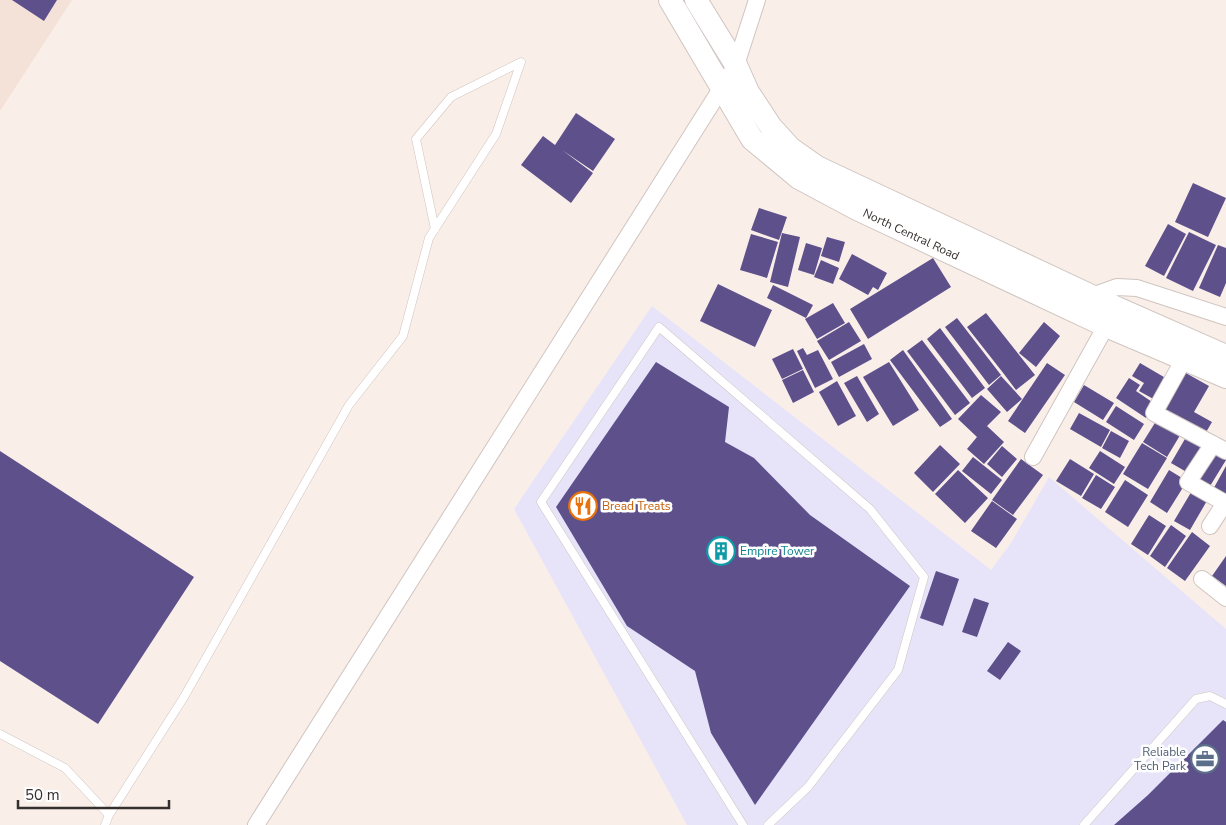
<svg xmlns="http://www.w3.org/2000/svg" width="1226" height="825" viewBox="0 0 1226 825" font-family="'Nunito Sans',sans-serif">
	<rect width="100%" height="100%" fill="#faeee9"/>
	<path fill="#e7e4fa" d="M652 306 991 570 1011 543 1049 477 1226 629V825H687L514 509Z"/>
	<path fill="#f4e1d8" d="M0 0H72L0 111Z"/>
	<path fill="#5d508b" d="M12 0H57L44 21Z
		M576 113 615 139 593 171 562 150 593 173 571 203 521 165 543 136 555 145Z
		M1193 183 1226 198 1208 237 1175 222Z
		M759 208 787 217 779 240 751 230Z
		M1168 224 1186 234 1164 276 1145 266Z
		M1189 232 1216 245 1193 291 1166 278Z
		M782 233 800 237 788 287 770 282Z
		M751 234 778 242 767 278 740 270Z
		M827 237 845 242 839 262 821 256Z
		M806 243 822 248 814 275 798 270Z
		M1218 245 1226 248V283L1220 297 1199 288Z
		M852 254 887 273 878 290 873 287 868 295 839 279Z
		M933 258 951 287 868 339 850 309Z
		M821 260 839 268 833 284 814 277Z
		M718 284 772 310 755 347 700 321Z
		M773 285 813 305 806 318 767 298Z
		M833 303 845 323 817 339 805 319Z
		M986 313 1035 375 1016 390 1004 374 1006 372 1004 374 967 327Z
		M957 318 1001 375 989 385 945 327Z
		M849 322 861 341 829 360 817 341Z
		M1044 322 1060 336 1036 367 1019 353Z
		M940 328 985 388 972 398 927 339Z
		M922 340 970 403 955 415 907 351Z
		M864 344 872 359 839 377 831 362Z
		M803 348 807 355 818 350 833 379 815 388 797 351Z
		M793 349 803 369 782 379 772 359Z
		M903 350 952 419 940 427 890 360Z
		M656 362 729 407 725 442 754 458 810 515 910 586 755 805 711 733 695 671 627 626 556 507Z
		M889 362 919 410 893 426 863 377Z
		M1047 363 1065 375 1025 433 1008 421Z
		M1140 363 1169 380 1157 401 1139 391 1144 383 1132 376Z
		M803 370 814 392 793 403 782 380Z
		M1184 372 1209 386 1194 412 1212 422 1205 434 1162 411Z
		M857 376 879 414 867 422 844 383Z
		M1001 376 1022 399 1007 412 987 389Z
		M1129 378 1140 385 1136 391 1155 404 1146 418 1116 398Z
		M837 381 856 416 838 426 819 392Z
		M1084 385 1114 403 1103 420 1074 402Z
		M981 395 1001 412 987 426 1004 442 984 464 967 449 977 437 958 419Z
		M1116 406 1144 424 1134 440 1106 422Z
		M1079 413 1110 430 1101 447 1070 429Z
		M1158 418 1182 432 1167 457 1143 442Z
		M1111 431 1129 441 1120 458 1102 448Z
		M1189 432 1207 443 1190 474 1171 463Z
		M1142 443 1167 458 1148 489 1123 474Z
		M940 445 960 464 933 492 914 473Z
		M1002 446 1017 459 1002 477 987 464Z
		M1212 446 1226 455V460L1207 491 1190 481Z
		M0 451 194 577 98 724 0 661Z
		M1100 451 1125 467 1114 484 1089 468Z
		M973 457 1002 480 991 494 962 471Z
		M1021 459 1043 475 1013 515 992 500Z
		M1070 459 1094 474 1081 496 1056 481Z
		M1226 466V501L1211 493Z
		M958 470 988 498 965 523 935 494Z
		M1169 470 1187 481 1167 513 1150 502Z
		M1096 475 1115 487 1101 509 1082 498Z
		M1125 480 1148 495 1128 527 1105 512Z
		M1193 489 1208 499 1190 530 1174 521Z
		M992 501 1017 519 996 548 971 531Z
		M1149 515 1166 526 1148 555 1131 544Z
		M1171 525 1186 536 1165 567 1150 556Z
		M1192 532 1210 546 1185 581 1167 568Z
		M1226 556V586L1212 576Z
		M936 571 959 579 943 626 920 618Z
		M974 598 989 603 977 637 962 632Z
		M1008 642 1021 651 1000 680 987 671Z
		M1223 720 1226 722V825H1114L1148 795Z"/>
	<g fill="none" stroke-linecap="round" stroke-linejoin="round">
		<defs>
			<path id="service" d="M0 734 65 768 109 815 105 825
				M109 815 184 697 349 405 403 336 429 238 496 134 521 62 451 97 416 139 435 229
				M743 825 541 502 659 327 870 509 924 577 898 670 808 787 768 825
				M1084 825 1196 699 1210 696 1226 704"/>
			<path id="minor" d="M1092 296 1117 287 1137 288 1226 317
				M1189 350 1154 413 1226 451
				M1033 457 1111 317
				M1210 526 1225 503 1188 482 1213 444
				M1202 579 1226 598
				M256 825 736 65 757 0"/>
			<g id="secondary">
				<path id="s1" d="M670 0 752 139 799 178 857 209 1106 326 1226 377"/>
				<path d="M696 0 736 65 748 92 771 127 790 148 817 167 1117 308 1226 356"/>
			</g>
		</defs>
		<use href="#service" stroke="#cfc5c0" stroke-width="9"/>
		<use href="#minor" stroke="#cfc5c0" stroke-width="18"/>
		<use href="#secondary" stroke="#cfc5c0" stroke-width="24"/>
		<use href="#service" stroke="#fff" stroke-width="8"/>
		<use href="#minor" stroke="#fff" stroke-width="16"/>
		<use href="#secondary" stroke="#fff" stroke-width="22"/>
	</g>
	<defs>
		<symbol id="restaurant-ring" viewBox="-11 -11 22 22"><circle r="9.5" fill="#fefefe" stroke="#e8710a" stroke-width="1.5"/><path d="M-5-6h1v4h1v-4h1v4h1v-4h1v5L-1.5 .5V6h-2V.5L-5-1ZM5-6V6H3V1.5H1.5Q1.5-4 5-6Z" fill="#e8710a"/></symbol>
		<symbol id="building-ring" viewBox="-11 -11 22 22"><circle r="9.5" fill="#fefefe" stroke="#0f9aa8" stroke-width="1.5"/><path d="M-4-6H4V6H1V3H-1V6H-4ZM-2.5-4.3h1.7v1.8h-1.7ZM.8-4.3h1.7v1.8H.8ZM-2.5-1h1.7V.8h-1.7ZM.8-1h1.7V.8H.8Z" fill="#0f9aa8"/></symbol>
		<symbol id="office-ring" viewBox="-11 -11 22 22"><circle r="9.5" fill="#fefefe" stroke="#5c6f8a" stroke-width="1.5"/><path d="M-6-3h4V-5.5h4V-3h4V5H-6ZM-1-4.5V-3h2v-1.5ZM-6 0V1H6V0Z" fill="#5c6f8a"/></symbol>
	</defs>
	<g fill-rule="evenodd">
		<use href="#restaurant-ring" x="567" y="490" width="32" height="32"/>
		<use href="#building-ring" x="705" y="535" width="32" height="32"/>
		<use href="#office-ring" x="1189" y="743" width="32" height="32"/>
	</g>
	<g text-anchor="middle" dominant-baseline="central" stroke-width="5" stroke-linejoin="round" paint-order="stroke">
		<g font-size="12" fill="#35302e" stroke="#fefefe">
			<text stroke="none"><textPath href="#s1" startOffset="348">North Central Road</textPath></text>
		</g>
		<g font-size="12" fill="#c56008" stroke="#fefefe" text-anchor="start">
			<text x="602" y="506">Bread Treats</text>
		</g>
		<g font-size="12" fill="#0d838f" stroke="#fefefe" text-anchor="start">
			<text x="740" y="551">Empire Tower</text>
		</g>
		<g font-size="12" fill="#4e5e75" stroke="#fefefe" text-anchor="end">
			<text x="1186" y="752">Reliable<tspan x="1186" dy="14">Tech Park</tspan></text>
		</g>
	</g>
	<path d="M18 800v8h151v-8" fill="none" stroke="#35302e" stroke-width="2.5"/>
	<text x="25" y="800" font-size="15" fill="#35302e" stroke="#fefefe" stroke-width="4" paint-order="stroke">50 m</text>
</svg>
